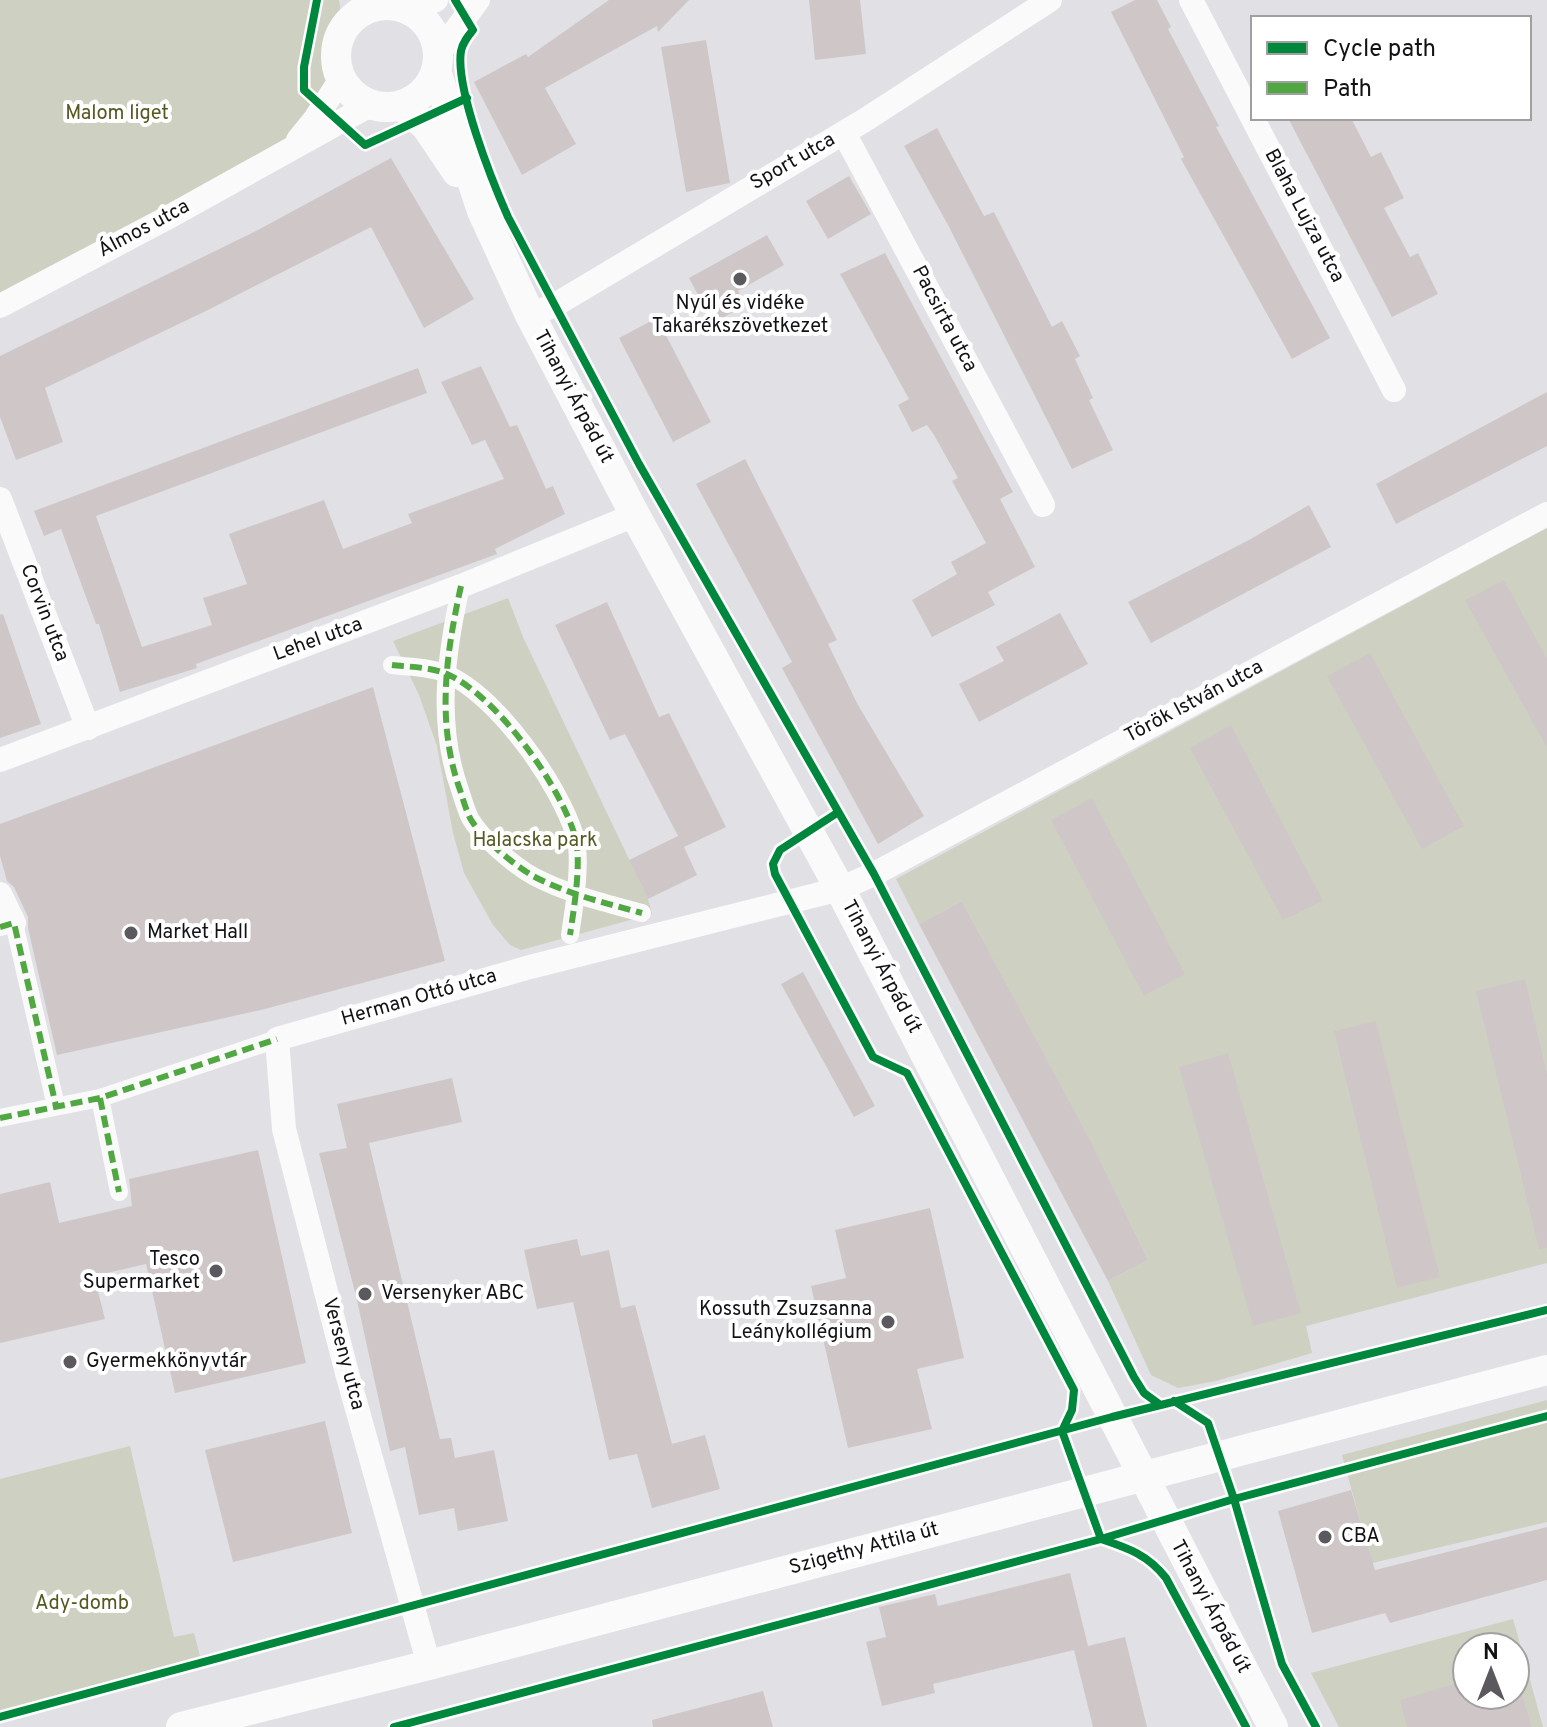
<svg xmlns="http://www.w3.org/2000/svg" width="1547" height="1727" viewBox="0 0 1547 1727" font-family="Overpass,sans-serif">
	<rect width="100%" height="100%" fill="#e1e0e5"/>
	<path fill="#ced0c1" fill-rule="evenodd" d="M0 0H339L343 29 337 45 338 71 304 133 0 306Z
		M1547 528V1263L1306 1326 1312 1353 1216 1381 1178 1388 1151 1375 1108 1281 1148 1260 1090 1141 962 901 919 924 896 879Z
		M508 598 523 637 648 899 652 914 521 950 510 945 493 925 464 873 453 833 437 746 419 695 393 641Z
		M1547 1400V1522L1372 1563 1342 1455Z
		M130 1446 174 1637 194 1633 200 1656 0 1711V1479Z
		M1513 1619 1543 1727H1339L1311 1673ZM1467 1647H1515V1695H1467Z"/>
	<path fill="#cfc7c7" d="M609 0H689L658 32 657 26 545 88 576 144 522 175 474 82 526 54 528 57Z
		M809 0H860L866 54 815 60Z
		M1135 0H1157L1171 27 1168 29 1219 126 1216 127 1330 338 1292 359 1181 159 1184 157 1111 12Z
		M706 40 730 183 686 192 661 47Z
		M1288 118H1351L1371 157 1381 152 1404 198 1384 208 1410 257 1418 253 1438 294 1392 317Z
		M937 128 984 216 994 212 1052 327 1062 321 1080 356 1075 359 1093 398 1089 400 1113 450 1072 469 948 225 904 146Z
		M391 158 474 299 424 328 371 227 208 310 45 388 63 442 16 460 0 417V356L256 231Z
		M849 176 871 214 828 239 806 201Z
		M767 235 784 265 738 291 746 305 713 323 689 278Z
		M885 253 1013 492 1000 499 1035 567 988 592 995 605 932 637 912 600 957 574 951 562 986 543 952 481 958 478 934 435 927 425 912 432 898 405 909 399 840 274Z
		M657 318 711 422 673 442 619 338Z
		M481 366 510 427 517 425 546 489 553 486 565 514 495 549 497 554 196 664 197 668 120 692 99 624H96L61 529 44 536 34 511 418 368 427 393 96 516 142 647 212 625 203 598 247 584 229 534 324 500 343 549 412 523 408 514 504 479 485 440 472 445 441 382Z
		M1547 392V446L1396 524 1376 484Z
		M745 459 837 640 828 644 858 705 924 816 878 844 782 668 792 662 696 484Z
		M1309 505 1331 547 1151 643 1128 602 1249 540Z
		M1504 580 1547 659V748L1465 600Z
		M607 602 659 717 669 713 726 827 684 847 697 875 648 899 629 860 678 836 625 734 610 740 555 625Z
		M1060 613 1088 664 979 722 959 684 1004 661 996 647Z
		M3 614 41 724 0 738V615Z
		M1370 653 1464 826 1422 849 1327 676Z
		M373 687 445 961 261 1010 57 1055 28 928V917L14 887 7 881 0 856V824Z
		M1231 725 1323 901 1283 920 1190 748Z
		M1092 798 1185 974 1144 996 1051 820Z
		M962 901 1090 1140 1148 1260 1108 1281 919 924Z
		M803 972 875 1106 854 1117 781 984Z
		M1525 979 1547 1074V1248L1539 1249 1476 991Z
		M1376 1021 1440 1277 1397 1288 1334 1031Z
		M1228 1053 1301 1313 1253 1326 1179 1067Z
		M452 1078 462 1122 369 1143 440 1439 451 1438 455 1458 494 1450 508 1521 458 1531 454 1508 419 1515 405 1447 390 1451 356 1296 319 1153 347 1148 337 1104Z
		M258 1150 306 1363 175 1393 146 1264 94 1276 105 1319 0 1343V1194L50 1182 59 1223 132 1206 129 1179Z
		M930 1208 964 1358 917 1369 932 1429 848 1448 811 1286 846 1278 835 1230Z
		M577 1239 581 1256 609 1250 621 1308 635 1305 672 1444 705 1435 720 1489 652 1508 637 1454 609 1460 573 1302 537 1309 524 1250Z
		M325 1421 352 1533 233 1562 205 1450Z
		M1351 1490 1375 1570 1547 1527V1580L1390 1623 1385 1613 1312 1633 1278 1511Z
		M1070 1573 1088 1646 1125 1637 1147 1727H1093L1074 1650 933 1684 935 1693 882 1706 866 1642 886 1637 879 1607 935 1594 938 1606Z
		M1467 1680V1695H1522L1532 1727H1407L1400 1700Z
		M763 1691 773 1727H653L652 1720Z"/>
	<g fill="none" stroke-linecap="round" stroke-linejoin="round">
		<path stroke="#fafafb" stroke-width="18" d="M461 586C446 654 436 723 460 790 463 799 466 810 470 818 481 838 514 865 533 876 567 894 605 903 642 913
			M392 665C409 667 431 667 447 674 497 696 560 785 575 836 582 861 574 908 570 935
			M0 927 14 923 56 1106
			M100 1098 119 1192
			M0 1118 100 1098 277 1039"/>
		<path stroke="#fafafb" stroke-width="24" d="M1191 0 1394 390
			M409 9 436 0
			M439 53 478 0
			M844 133 1043 505
			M298 140 315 119 341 79
			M0 306 167 218 372 104
			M530 315 555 305 865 120 1050 0
			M0 499 88 728
			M0 760 461 586 635 515
			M0 894 14 923
			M429 1665 347 1373 284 1129 277 1039 530 967 840 889 874 874 1547 514"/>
		<path stroke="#fafafb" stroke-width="30" d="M336 56a51 51 0 1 1 102 0a51 51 0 1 1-102 0Z
			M436 71 482 211 530 315 635 515 840 889 1273 1727
			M401 105 426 126 457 172
			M181 1727 429 1665 1547 1370"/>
		<path stroke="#51a842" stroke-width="6" stroke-dasharray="12 6" stroke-linecap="butt" d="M461 586C446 654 436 723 460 790 463 799 466 810 470 818 481 838 514 865 533 876 567 894 605 903 642 913
			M392 665C409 667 431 667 447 674 497 696 560 785 575 836 582 861 574 908 570 935
			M0 927 14 923 56 1106
			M100 1098 119 1192
			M0 1118 100 1098 277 1039"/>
		<defs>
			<path id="cycleway" d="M317 0 304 67V90L365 145 467 98
				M455 0 473 30C468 36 463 42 461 51 455 88 492 181 508 217L639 464 874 874 1134 1377 1144 1393 1159 1404
				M837 813 780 850 773 864 775 874 873 1057 907 1073 1074 1390 1072 1410 1062 1431 1101 1539
				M1174 1401 1208 1423 1234 1499 1282 1664 1316 1727
				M1101 1539C1128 1548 1148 1555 1166 1578L1246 1727
				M0 1717 1112 1417 1547 1310
				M394 1727 1101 1539 1234 1499 1547 1416"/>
		</defs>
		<use href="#cycleway" stroke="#fff" stroke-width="13"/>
		<use href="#cycleway" stroke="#00873e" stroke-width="8"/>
	</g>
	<g fill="#5b595e" stroke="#fff" stroke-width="3">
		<circle cx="740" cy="279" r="8"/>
		<circle cx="131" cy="933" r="8"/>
		<circle cx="216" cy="1271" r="8"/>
		<circle cx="365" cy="1294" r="8"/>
		<circle cx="888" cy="1322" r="8"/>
		<circle cx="70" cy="1362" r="8"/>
		<circle cx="1325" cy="1537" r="8"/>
	</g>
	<g text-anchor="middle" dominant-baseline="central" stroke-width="8" stroke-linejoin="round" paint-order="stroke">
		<g font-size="20" fill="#555921" stroke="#fff">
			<text x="117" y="114">Malom liget</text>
			<text x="535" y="841">Halacska park</text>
			<text x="82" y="1604">Ady-domb</text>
		</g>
		<g font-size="20" fill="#131115" stroke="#fff">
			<text transform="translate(793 162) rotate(-30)">Sport utca</text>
			<text transform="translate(1304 216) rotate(62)">Blaha Lujza utca</text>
			<text transform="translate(144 229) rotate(-28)">Álmos utca</text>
			<text transform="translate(944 319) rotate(62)">Pacsirta utca</text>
			<text transform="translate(573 397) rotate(62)">Tihanyi Árpád út</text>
			<text transform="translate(44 613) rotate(69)">Corvin utca</text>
			<text transform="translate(318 640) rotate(-20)">Lehel utca</text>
			<text transform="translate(1194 702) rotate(-28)">Török István utca</text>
			<text transform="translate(881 967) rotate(62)">Tihanyi Árpád út</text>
			<text transform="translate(419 998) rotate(-16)">Herman Ottó utca</text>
			<text transform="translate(343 1354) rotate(75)">Verseny utca</text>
			<text transform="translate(864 1549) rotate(-15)">Szigethy Attila út</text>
			<text transform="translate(1210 1607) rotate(62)">Tihanyi Árpád út</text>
		</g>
		<g font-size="20" fill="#131115" stroke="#fff" text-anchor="start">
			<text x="740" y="304" text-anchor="middle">Nyúl és vidéke<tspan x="740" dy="23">Takarékszövetkezet</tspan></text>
			<text x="147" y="933">Market Hall</text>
			<text x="200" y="1260" text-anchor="end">Tesco<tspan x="200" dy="23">Supermarket</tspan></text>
			<text x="381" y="1294">Versenyker ABC</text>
			<text x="872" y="1310" text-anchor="end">Kossuth Zsuzsanna<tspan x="872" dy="23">Leánykollégium</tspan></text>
			<text x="86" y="1362">Gyermekkönyvtár</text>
			<text x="1341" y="1537">CBA</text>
		</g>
	</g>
	<rect x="1251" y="16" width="280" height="104" fill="#ffffff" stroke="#a1a0a1" stroke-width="2"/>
	<rect x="1267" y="42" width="40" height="12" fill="#00873e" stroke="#a1a0a1" stroke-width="2"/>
	<text x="1323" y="56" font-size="24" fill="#131115">Cycle path</text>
	<rect x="1267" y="82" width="40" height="12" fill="#51a842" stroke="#a1a0a1" stroke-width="2"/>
	<text x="1323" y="96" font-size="24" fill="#131115">Path</text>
	<g transform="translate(1491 1671)"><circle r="38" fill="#ffffff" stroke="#a1a0a1" stroke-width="2"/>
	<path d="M0-6L14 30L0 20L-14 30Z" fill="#5b595e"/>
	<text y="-12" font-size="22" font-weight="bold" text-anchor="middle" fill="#131115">N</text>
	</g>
</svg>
